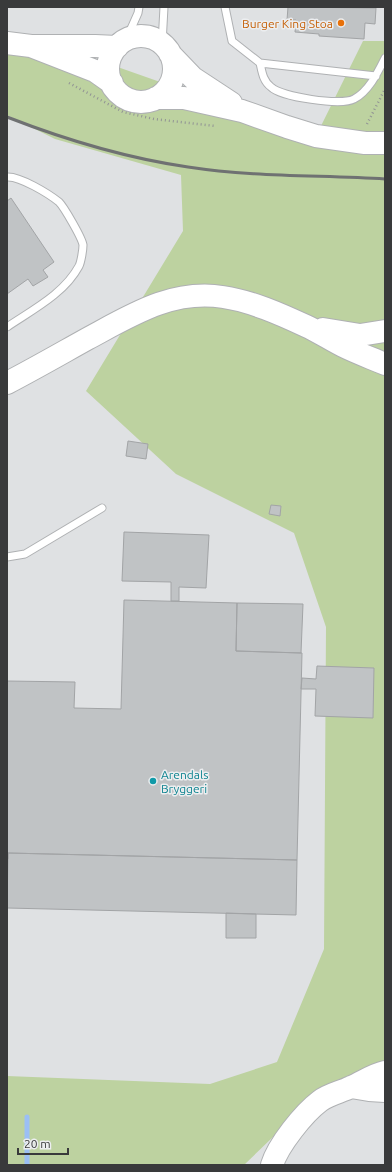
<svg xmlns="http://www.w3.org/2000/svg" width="392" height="1172" viewBox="0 0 392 1172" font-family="Ubuntu,sans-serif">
	<rect width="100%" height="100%" fill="#dfe1e3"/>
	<path fill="#bdd2a0" d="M7 37 38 39 254 115 318 132 363 41H385V1083L299 1112 244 1165H7V1076L210 1084 277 1062 324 949 326 627 294 533 176 474 86 391 183 231 181 175 55 139 7 115Z"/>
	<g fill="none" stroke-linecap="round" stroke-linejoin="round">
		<path stroke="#9bbff5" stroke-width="5" d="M27 1117V1165"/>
	</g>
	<path fill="#c0c3c5" stroke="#a2a4a6" d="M288 7 376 8 375 24 365 23 364 39 319 36V34L295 32 296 20H287Z
		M11 198 54 262 43 270 48 277 33 286 28 279 7 294V201Z
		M128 441 148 444 146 459 126 456Z
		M271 505 281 506 280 516 269 514Z
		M124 532 209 535 206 588 179 587V601H171V582L122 581Z
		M124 600 237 603 236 651 302 653 297 860 8 853V859H7V681L75 682 74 708 121 709Z
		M237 603 303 604 301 653 236 651Z
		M317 666 374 668 373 718 315 716 316 689H301L302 678 316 679Z
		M8 853 297 860 296 915 7 908Z
		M226 913 256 914V938H226Z"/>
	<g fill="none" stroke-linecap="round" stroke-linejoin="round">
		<defs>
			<path id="service" d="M225 7 232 41 260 63 376 76
				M126 40 138 13 139 7
				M162 44 164 7
				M260 63C262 72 263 81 271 87 281 97 341 106 354 99 369 91 378 72 385 58
				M7 177C20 176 49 194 59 202 64 207 82 238 83 245 83 250 81 262 79 266 64 294 32 310 7 327
				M7 557 25 554 102 508"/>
			<path id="primary" d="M108 69a33 33 0 1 1 66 0a33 33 0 1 1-66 0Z
				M7 43 31 46
				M170 54 193 78 231 103
				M112 83 95 71 31 46H95L117 47
				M156 98H184L242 111 287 127 316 136 365 143H385
				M323 329 360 335 385 331
				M7 383C34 369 60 354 87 339 130 316 171 289 223 297 251 301 280 314 306 326 319 332 331 340 343 346 357 353 371 358 385 364"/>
			<path id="trunk" d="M351 1087 369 1090 385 1091
				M272 1165C278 1145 304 1113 320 1101 329 1094 341 1092 351 1087 363 1082 372 1075 385 1072"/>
		</defs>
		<use href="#service" stroke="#afb1b3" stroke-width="9"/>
		<use href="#primary" stroke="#afb1b3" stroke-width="24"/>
		<use href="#trunk" stroke="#afb1b3" stroke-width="24"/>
		<path stroke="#919394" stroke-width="2.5" stroke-dasharray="1 3" stroke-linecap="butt" d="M69 83 123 112 154 119 215 126
			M367 124 385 89"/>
		<use href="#service" stroke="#fff" stroke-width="7"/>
		<use href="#primary" stroke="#fff" stroke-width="22"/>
		<use href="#trunk" stroke="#fff" stroke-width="22"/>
		<path stroke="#6f7172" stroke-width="3" d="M7 117C66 140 126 158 188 167 253 177 320 175 385 179"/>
	</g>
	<circle fill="#e8710a" stroke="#eceef0" stroke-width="1.5" cx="341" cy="23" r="4"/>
	<circle fill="#0f9aa8" stroke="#eceef0" stroke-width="1.5" cx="153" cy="781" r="4"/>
	<g text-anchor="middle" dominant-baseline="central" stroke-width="3" stroke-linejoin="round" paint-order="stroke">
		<g font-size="12" fill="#c56008" stroke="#eceef0" text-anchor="end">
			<text x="333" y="23">Burger King Stoa</text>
		</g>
		<g font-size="12" fill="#0d838f" stroke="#eceef0" text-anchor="start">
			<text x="161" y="774">Arendals<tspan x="161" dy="14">Bryggeri</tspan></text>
		</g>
	</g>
	<rect width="392" height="1172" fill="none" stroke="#393a3b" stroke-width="16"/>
	<path d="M18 1148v6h50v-6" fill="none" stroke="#393a3b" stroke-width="2"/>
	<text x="24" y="1148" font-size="12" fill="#393a3b" stroke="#eceef0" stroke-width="3" paint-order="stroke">20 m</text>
</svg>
